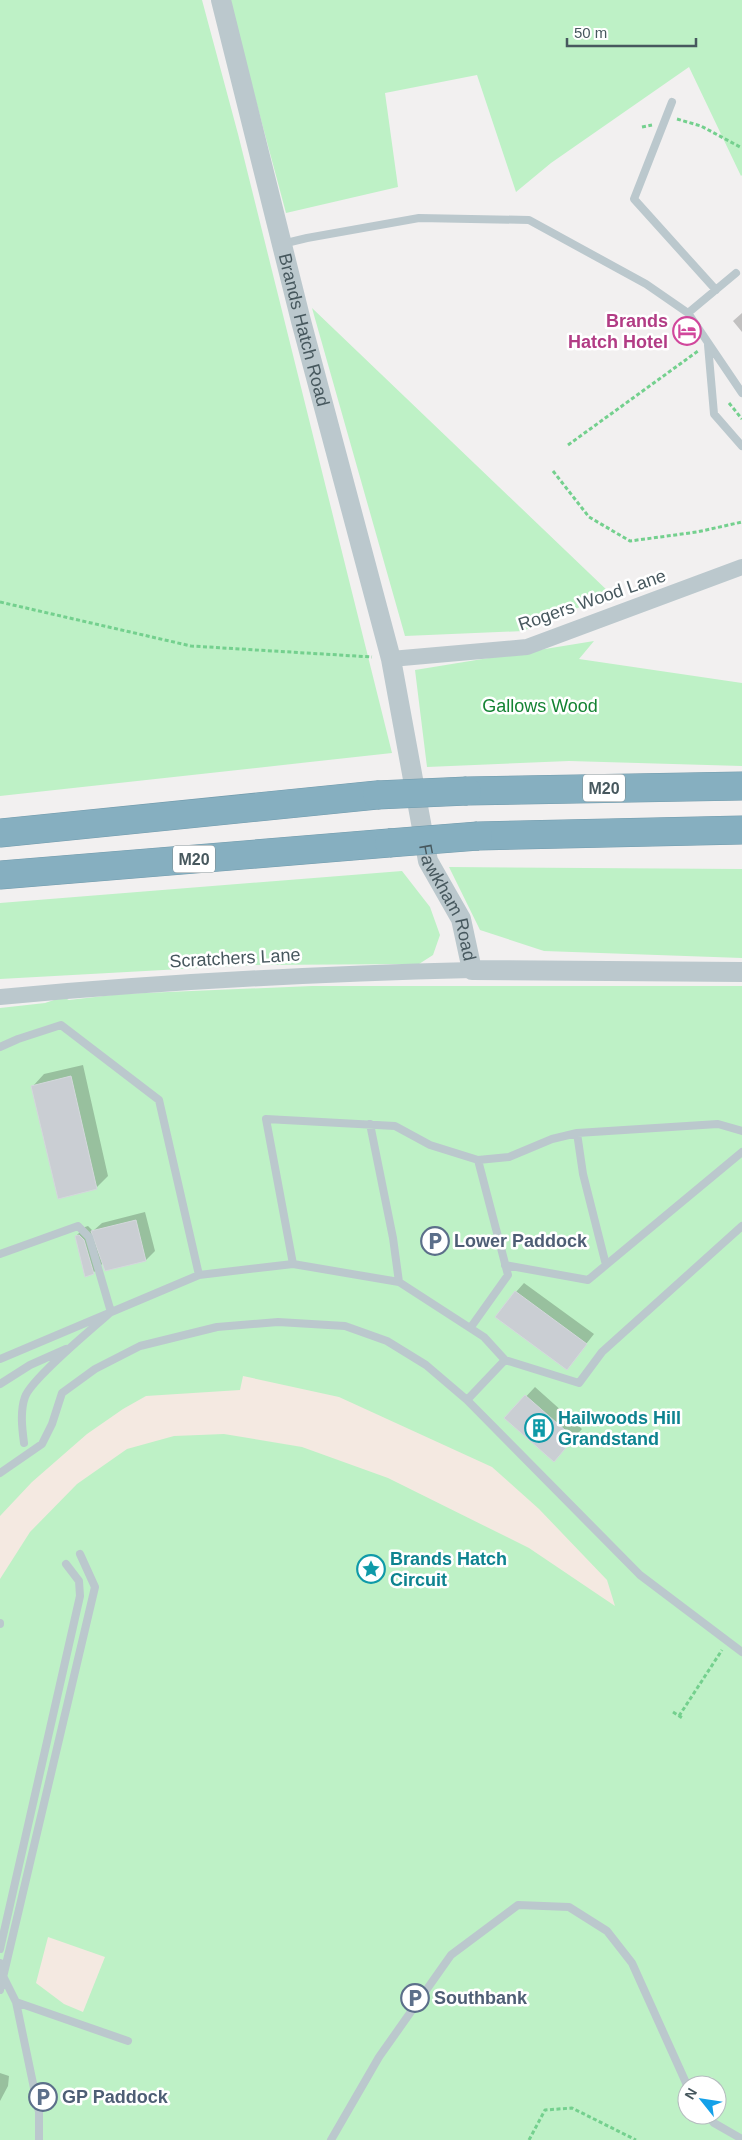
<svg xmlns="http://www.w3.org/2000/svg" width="742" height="2140" viewBox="0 0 742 2140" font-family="Helvetica,sans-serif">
	<rect width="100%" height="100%" fill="#f2f0f0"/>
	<path fill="#bef1c6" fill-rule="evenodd" d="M0 0H202L238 134 392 753 0 796Z
		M229 0H742V175L741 176 689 67 551 163 516 192 477 75 385 93 398 187 286 213Z
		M312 308 611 594 523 631 405 636Z
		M594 641 579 659 742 683V766L569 761 427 767 415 670Z
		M449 867 742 869V958L544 951 480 930Z
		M402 871 430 907 440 935 433 955 419 964 254 965 0 979V903Z
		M312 986H742V2140H0V1008L45 1003 63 997 69 1000 121 994ZM687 2085H717V2115H687Z"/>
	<path fill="#f4e9e1" d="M243 1376 339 1397 492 1467 539 1509 607 1580 615 1606 529 1548 388 1478 302 1447 224 1434 174 1436 127 1449 77 1484 30 1532 0 1579V1516L32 1482 87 1434 123 1409 146 1396 240 1390Z
		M48 1937 105 1957 83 2012 64 2004 36 1983Z"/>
	<path fill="#0003" d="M742 313V332L733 321Z
		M83 1065 108 1176 96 1188 33 1086 44 1074Z
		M145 1212 155 1251 146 1260 106 1270 103 1263 93 1273 76 1236 85 1227 88 1226 93 1231 102 1223Z
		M524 1283 594 1334 567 1368 516 1292Z
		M535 1387 582 1429 562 1451 506 1418Z
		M0 2073 9 2076 8 2086 0 2101Z"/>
	<path fill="#caced3" stroke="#d4d8dc" d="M71 1076 97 1189 58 1199 31 1086Z
		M136 1220 146 1261 105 1271 91 1231Z
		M79 1235 84 1240 94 1274 85 1277 75 1236Z
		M515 1291 587 1344 567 1370 495 1317Z
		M525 1395 574 1438 554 1462 504 1418Z"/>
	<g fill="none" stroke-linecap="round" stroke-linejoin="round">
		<defs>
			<path id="motorway" d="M467 791 742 786
				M0 833 377 795
				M478 836 742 830
				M0 875 389 843"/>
		</defs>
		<use href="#motorway" stroke="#729bac" stroke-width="29"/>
		<path stroke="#74d08e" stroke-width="3" stroke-dasharray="4 2.5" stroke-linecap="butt" d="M677 119 701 126 742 148
			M642 127 652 125
			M729 403 742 419
			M568 445 698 351
			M553 471 589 517 630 541 697 532 742 522
			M0 602 191 646 372 657
			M673 1712 684 1719
			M679 1716 722 1650
			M529 2140 545 2110 572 2108 636 2140"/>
		<path stroke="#bbc8cd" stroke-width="8" d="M672 102 634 199 716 290
			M282 244 307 238 419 218 529 220 646 284 688 313 742 393
			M688 313 736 273
			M708 345 714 414 742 446
			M0 1047 18 1039 61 1025 159 1100 199 1275
			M370 1124 393 1238 399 1282
			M0 1254 78 1226 89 1237 111 1312C94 1327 31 1379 25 1397 20 1411 22 1428 24 1443
			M293 1264 266 1119 395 1126 430 1145 478 1160 509 1157 552 1139 577 1133 718 1124 742 1131
			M505 1265 588 1280 606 1265 583 1174 577 1133
			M606 1265 742 1152
			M471 1327 508 1275 478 1160
			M0 1359 199 1275 293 1264 399 1282 484 1337 505 1360 579 1383 602 1352 742 1226
			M0 1384 30 1365 66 1349
			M467 1400 640 1575 742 1652
			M0 1473 42 1444 52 1424 62 1393 95 1369 140 1346 217 1327 278 1322 345 1326 387 1341 426 1365 467 1400 505 1360
			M0 1623V1624
			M0 1949 80 1596 79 1581 66 1564
			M0 1963 4 1978 16 2002 39 2112V2140
			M0 1990 95 1587 80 1554
			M16 2002 128 2041
			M707 2115 714 2123 742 2139
			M331 2140 379 2057 451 1955 518 1905 569 1907 607 1931 632 1963 687 2085"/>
		<path stroke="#bbc8cd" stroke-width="16" d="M391 659 527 647 742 567
			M0 997C158 982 313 974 472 970"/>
		<path stroke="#bbc8cd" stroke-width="20" id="s1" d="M221 0 301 321 391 659 428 861 461 919 472 970 742 972"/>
		<use href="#motorway" stroke="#86afc0" stroke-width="28"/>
		<defs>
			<path id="motorway-bridge" d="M377 795 467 791
				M389 843 478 836"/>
		</defs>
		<use href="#motorway-bridge" stroke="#729bac" stroke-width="29" stroke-linecap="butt"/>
		<use href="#motorway-bridge" stroke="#86afc0" stroke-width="28"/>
	</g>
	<defs>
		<symbol id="hotel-ring" viewBox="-11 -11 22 22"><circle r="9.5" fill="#fff" stroke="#d1479c" stroke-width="1.5"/><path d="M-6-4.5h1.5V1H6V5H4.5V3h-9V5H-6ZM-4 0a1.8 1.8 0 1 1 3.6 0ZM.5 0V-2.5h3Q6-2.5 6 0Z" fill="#d1479c"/></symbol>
		<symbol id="parking-ring" viewBox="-11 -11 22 22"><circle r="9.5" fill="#fff" stroke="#5c6f8a" stroke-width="1.5"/><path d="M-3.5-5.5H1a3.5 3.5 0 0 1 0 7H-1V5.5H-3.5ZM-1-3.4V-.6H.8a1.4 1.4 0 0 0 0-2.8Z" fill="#5c6f8a"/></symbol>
		<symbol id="building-ring" viewBox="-11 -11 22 22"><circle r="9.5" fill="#fff" stroke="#0f9aa8" stroke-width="1.5"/><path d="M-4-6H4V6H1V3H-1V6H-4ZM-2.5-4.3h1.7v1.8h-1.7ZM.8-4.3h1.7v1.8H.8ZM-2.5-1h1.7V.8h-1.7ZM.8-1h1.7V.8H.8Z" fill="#0f9aa8"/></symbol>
		<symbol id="sight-ring" viewBox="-11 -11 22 22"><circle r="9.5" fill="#fff" stroke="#0f9aa8" stroke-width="1.5"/><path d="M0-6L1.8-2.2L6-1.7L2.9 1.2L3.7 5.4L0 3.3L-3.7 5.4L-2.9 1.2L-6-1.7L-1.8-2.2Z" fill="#0f9aa8"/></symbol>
	</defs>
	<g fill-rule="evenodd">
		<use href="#hotel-ring" x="671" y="315" width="32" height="32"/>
		<use href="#parking-ring" x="419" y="1225" width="32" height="32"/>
		<use href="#building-ring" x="523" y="1412" width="32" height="32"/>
		<use href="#sight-ring" x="355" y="1553" width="32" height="32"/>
		<use href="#parking-ring" x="399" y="1982" width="32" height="32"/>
		<use href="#parking-ring" x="27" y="2081" width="32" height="32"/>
	</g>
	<g text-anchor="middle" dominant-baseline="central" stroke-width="5" stroke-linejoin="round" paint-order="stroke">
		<g fill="#fff" stroke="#7e8a8e" stroke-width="1">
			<rect x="583" y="774.5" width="42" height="27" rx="4"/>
			<rect x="173" y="845.5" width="42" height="27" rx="4"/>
		</g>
		<g font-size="16" font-weight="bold" fill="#47585e">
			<text x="604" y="788">M20</text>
			<text x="194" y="859">M20</text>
		</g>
		<g font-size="18" font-weight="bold" fill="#b23c85" stroke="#fff" text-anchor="end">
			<text x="668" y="321">Brands<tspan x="668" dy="21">Hatch Hotel</tspan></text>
		</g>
		<g font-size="18" fill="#47585e" stroke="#fff">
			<text stroke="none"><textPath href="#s1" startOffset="340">Brands Hatch Road</textPath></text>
			<text transform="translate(592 600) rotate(-19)">Rogers Wood Lane</text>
			<text stroke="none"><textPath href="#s1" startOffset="932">Fawkham Road</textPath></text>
			<text transform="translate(235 958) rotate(-3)">Scratchers Lane</text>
		</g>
		<g font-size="18" fill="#148333" stroke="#fff">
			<text x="540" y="706">Gallows Wood</text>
		</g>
		<g font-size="18" font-weight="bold" fill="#4e5e75" stroke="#fff" text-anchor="start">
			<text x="454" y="1241">Lower Paddock</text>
			<text x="434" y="1998">Southbank</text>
			<text x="62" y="2097">GP Paddock</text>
		</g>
		<g font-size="18" font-weight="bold" fill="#0d838f" stroke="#fff" text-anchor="start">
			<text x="558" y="1418">Hailwoods Hill<tspan x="558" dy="21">Grandstand</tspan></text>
			<text x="390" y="1559">Brands Hatch<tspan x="390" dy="21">Circuit</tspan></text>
		</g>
	</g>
	<g transform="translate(702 2100) rotate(300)"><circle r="24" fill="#ffffff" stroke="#b5bcbf"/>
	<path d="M0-4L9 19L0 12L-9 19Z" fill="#14a1e9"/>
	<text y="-8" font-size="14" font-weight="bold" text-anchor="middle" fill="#47585e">N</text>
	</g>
	<path d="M567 38v8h129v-8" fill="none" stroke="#47585e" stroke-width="2.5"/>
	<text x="574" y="38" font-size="15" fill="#47585e" stroke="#ffffff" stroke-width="4" paint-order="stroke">50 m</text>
</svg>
